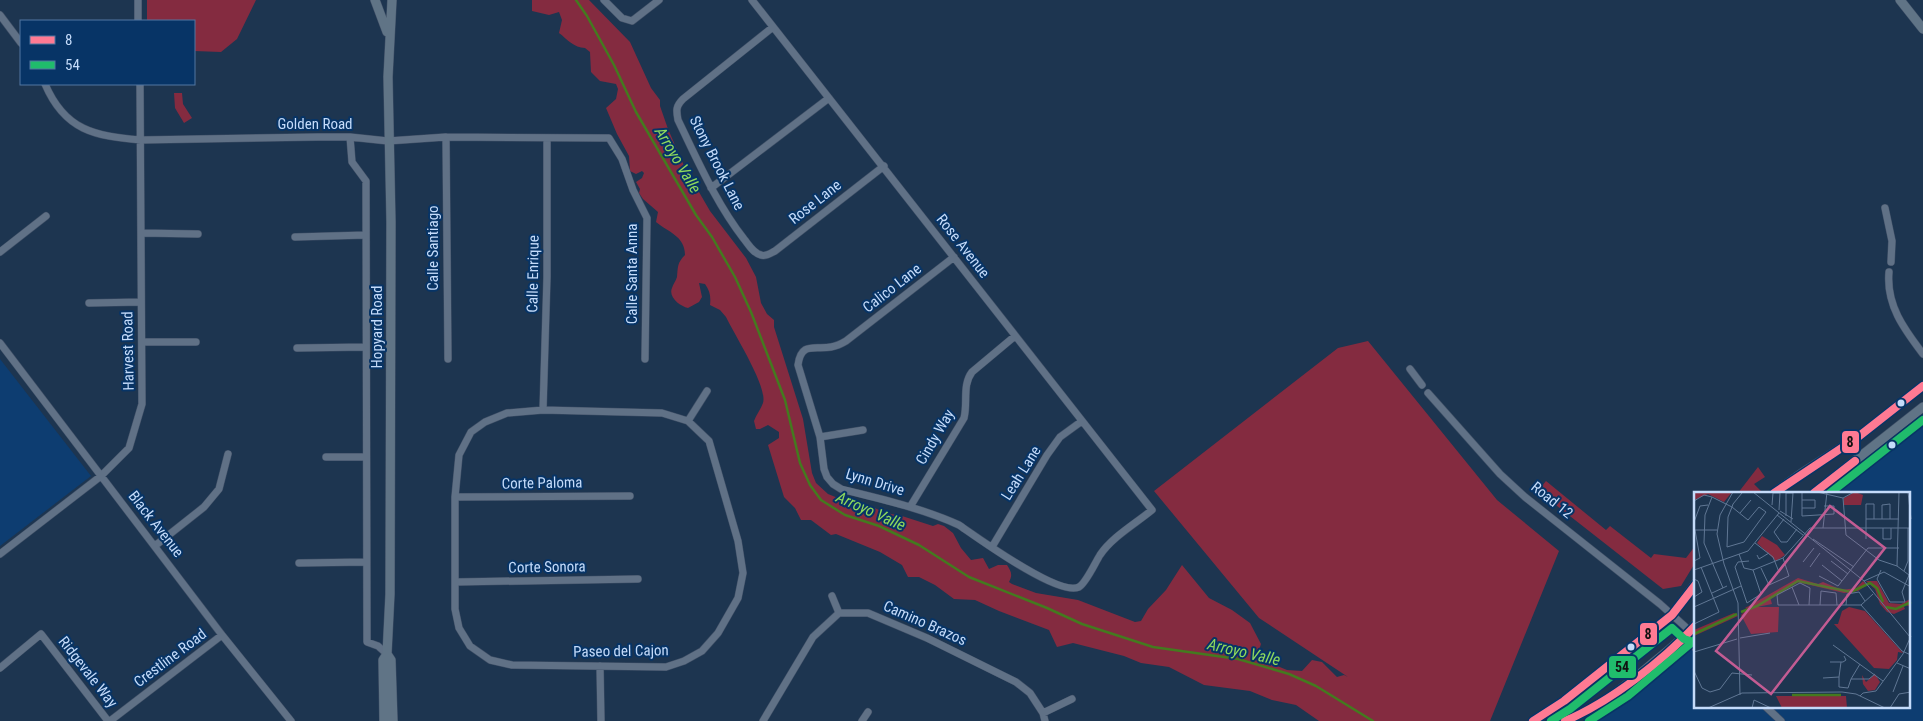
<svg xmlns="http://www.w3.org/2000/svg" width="1923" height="721" viewBox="0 0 1923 721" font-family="'Roboto Condensed',sans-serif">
	<rect width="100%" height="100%" fill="#1d3550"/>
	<path fill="#0d3d71" d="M0 359 91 476 0 546Z
		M1923 423V721H1596L1630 699 1695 641 1696 707H1909V493H1833Z"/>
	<path fill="#842b40" d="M147 0H256L237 39 221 52 194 51V21H147Z
		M532 0H589L630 42 651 88 660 100V106L668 129 685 168 710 211 746 258 756 277 761 303 767 314 774 320V327L803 419 812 473 816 483 828 494 848 502 870 506 886 513 902 516 933 526 938 524 944 526 953 533 961 548 971 560 983 558 989 569 998 565H1007C1011 571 1013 575 1009 582L1012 584 1036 593 1078 600 1135 622 1141 621 1148 609 1166 590 1182 565 1209 598 1232 610 1250 623 1261 644 1258 653 1259 663 1275 665 1287 670 1302 671 1312 660 1322 662 1337 677 1344 675 1348 677 1259 618 1154 491 1338 348 1368 341 1497 500 1559 551 1490 721H1319L1296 705 1272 700 1250 691 1204 685 1169 667 1141 663 1124 656 1073 643 1057 647 1049 630 999 611 975 600 954 599 935 585 919 577H908L902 565 880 552 836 534 831 535 811 520H801L795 508 784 497 768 445 779 438V432L768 425 760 429H756L754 421C756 415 761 409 763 403 768 387 734 334 726 317L720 310 710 305C711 297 710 291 705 284L699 283 702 297 699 302 688 308C680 306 668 297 672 288 673 284 676 281 677 277 678 267 677 263 685 255 685 236 668 232 656 222L658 212 643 199 639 193 640 189 636 182 642 178 644 173 642 171 636 174 630 171 629 156 617 134 606 108 616 99 618 89 616 84 600 81 591 72 590 52 585 48C574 48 567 39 559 33L562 20 559 12 549 15 532 11Z
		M174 93H182L183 104 192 118 184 123 175 108Z
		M1758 467 1765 477 1754 484 1761 491 1758 493H1738Z
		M1546 481 1606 530 1610 526 1651 558 1654 554 1686 558 1695 546V563L1681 586 1663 589 1538 491Z"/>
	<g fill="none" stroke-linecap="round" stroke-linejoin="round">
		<path stroke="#447a1f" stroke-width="2.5" d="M576 0 587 16 614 65 636 112 696 215 712 237 735 277 751 312 785 400 800 463 810 485 821 500 845 515 879 526 919 545 969 577 1047 608 1082 624 1153 647 1238 659 1289 674 1316 686 1373 721"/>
		<defs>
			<path id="minor" d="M138 0V21
				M604 0 622 18 632 21 659 0
				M752 0C885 171 1019 340 1152 510 1135 524 1112 537 1100 555 1095 563 1086 583 1079 587 1059 597 978 538 959 525 922 508 880 499 841 489L833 484 827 477 824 469 820 437 798 365C801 341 815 350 831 347 837 346 841 344 846 341L954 257
				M0 15 21 43
				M773 27 683 99C676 106 676 110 678 120 698 161 716 203 744 239 749 245 753 253 761 255 766 257 771 253 775 251L884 166
				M45 84C65 131 95 136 141 140L318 137H350L388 141 446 137 609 138 622 159 633 190 647 218 645 359
				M350 137 352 162 366 181 367 642 378 646 387 654
				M446 137 448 359
				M711 188 829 98
				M1885 208 1892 241 1891 262
				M142 233 198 234
				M295 237 366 235
				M0 252 46 216
				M1889 272C1886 305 1904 329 1923 354
				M89 303 141 302
				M142 342H196
				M0 343 222 635 291 721
				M297 348 366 347
				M1410 369 1422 385
				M1428 393 1500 474 1525 497 1660 604 1690 631 1696 633
				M543 410 662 413 688 421 709 441 738 541 743 573 738 598 718 633 702 651 684 661 666 667 512 665 490 660 470 646 459 628 455 609V497L459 455 471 432 485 422 507 413Z
				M543 410 547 277V139
				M688 421 707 391
				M820 437 863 430
				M326 457H366
				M455 497 630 496
				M910 507 964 418C968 403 962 385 972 372L1015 336
				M156 545 204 507 219 489 228 454
				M992 547 1047 455 1060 437 1082 421
				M0 554 101 476 129 448 142 404 140 84
				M299 563 366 562
				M456 582 638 579
				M832 596 839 613
				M1690 631 1696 649
				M600 666 601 721
				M0 668 41 634 108 721
				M1766 707 1781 721
				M1043 713 1072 699
				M110 721 222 635
				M763 721 813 637 839 613H868L927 638 1016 682 1030 693 1043 713 1045 721
				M862 721 868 712"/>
			<path id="secondary" d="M375 0 387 32
				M392 0 388 77 391 222 390 594 387 654 391 660 393 721
				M1900 0 1923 29
				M1774 493 1802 473 1858 437 1923 386
				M1814 493 1923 407
				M384 721 383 660 387 654
				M1533 721 1564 701 1672 615 1696 583
				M1565 721C1598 708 1626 686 1653 663 1668 651 1683 639 1696 624"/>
		</defs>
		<use href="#minor" stroke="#3f4f66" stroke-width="8"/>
		<use href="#secondary" stroke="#3f4f66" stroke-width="10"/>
		<use href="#minor" stroke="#607186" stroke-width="7"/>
		<use href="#secondary" stroke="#607486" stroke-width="9"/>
		<defs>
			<path id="bus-1" d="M1774 493 1858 437 1923 386
				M1814 493 1855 461
				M1533 721 1564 701 1672 615 1696 584
				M1565 721C1610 702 1663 661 1696 625"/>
			<path id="bus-2" d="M1830 493 1923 420
				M1551 721 1570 709 1672 628 1684 639 1693 642
				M1589 721 1628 696 1696 639"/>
		</defs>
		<use href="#bus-1" stroke="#073466" stroke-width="11"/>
		<use href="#bus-2" stroke="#073466" stroke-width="11"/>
		<use href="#bus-1" stroke="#fe7a93" stroke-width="8"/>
		<use href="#bus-2" stroke="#20bc6c" stroke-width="8"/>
	</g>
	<g fill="#c4dbfa" stroke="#073466" stroke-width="2">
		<circle cx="1901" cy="403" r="4.5"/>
		<circle cx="1892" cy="445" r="4.5"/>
		<circle cx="1631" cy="647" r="4.5"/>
	</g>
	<g text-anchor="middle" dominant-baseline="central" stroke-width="4" stroke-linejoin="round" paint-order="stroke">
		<g font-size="15" fill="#c4dbfa" stroke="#073466">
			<text x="315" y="124">Golden Road</text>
			<text transform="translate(717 163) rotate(63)">Stony Brook Lane</text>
			<text transform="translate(815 202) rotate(-38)">Rose Lane</text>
			<text transform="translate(963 246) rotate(52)">Rose Avenue</text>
			<text transform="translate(433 248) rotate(-90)">Calle Santiago</text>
			<text transform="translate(533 274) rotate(-89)">Calle Enrique</text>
			<text transform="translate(632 274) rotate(-90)">Calle Santa Anna</text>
			<text transform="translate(892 288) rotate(-38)">Calico Lane</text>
			<text transform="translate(377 327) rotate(-90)">Hopyard Road</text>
			<text transform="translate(128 351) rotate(-91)">Harvest Road</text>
			<text transform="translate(935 437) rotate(-60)">Cindy Way</text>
			<text transform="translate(1021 473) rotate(-58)">Leah Lane</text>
			<text transform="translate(875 482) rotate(17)">Lynn Drive</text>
			<text transform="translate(542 483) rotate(-1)">Corte Paloma</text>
			<text transform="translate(1552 500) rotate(39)">Road 12</text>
			<text transform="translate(156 524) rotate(52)">Black Avenue</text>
			<text transform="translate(547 567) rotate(-1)">Corte Sonora</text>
			<text transform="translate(925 623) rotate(24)">Camino Brazos</text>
			<text transform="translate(621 651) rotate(-1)">Paseo del Cajon</text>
			<text transform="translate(170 658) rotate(-37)">Crestline Road</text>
			<text transform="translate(88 672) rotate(52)">Ridgevale Way</text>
		</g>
		<g font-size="16" font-style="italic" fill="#8ed95d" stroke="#073466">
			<text transform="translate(678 160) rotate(59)">Arroyo Valle</text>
			<text transform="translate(871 511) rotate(24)">Arroyo Valle</text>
			<text transform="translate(1244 652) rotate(13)">Arroyo Valle</text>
		</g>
	</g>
	<g transform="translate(1694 492)">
		<rect width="216" height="216" fill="#1d3550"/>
		<path d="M0 0H38L30 10 14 2 0 8ZM161 0 169 3 167 13H149L150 6ZM68 44 83 53 91 63 82 69 63 51ZM104 86 124 92 129 90 148 98 162 96 169 89 173 93 164 99 150 101 104 90 76 105 78 112 63 115H85L84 140 57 142 47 123 53 117 51 116ZM172 89H183L195 111 207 112 216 107V114L209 113 211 117 200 122 193 120 186 112 181 97ZM155 115 171 119 209 161 204 160 203 168 195 177 180 176 140 132H144L148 119ZM40 121 44 124 0 144V138ZM181 182 186 190 181 198 174 199 169 192 168 183 172 190ZM82 204H152L153 216H88Z" fill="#842b40"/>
		<path fill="none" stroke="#447a1f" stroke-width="2.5" d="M192 115 202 117 217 110M47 120 63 114 104 89 157 100 176 91 183 96 189 110M0 142 43 122M98 203H147"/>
		<path fill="none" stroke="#607794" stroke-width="1" d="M39 0 26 23 23 42 30 72 44 111 46 203M59 0 170 89 190 80 217 95M108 0V24L140 22V14H130M123 0 149 6 160 0M214 0 217 27M18 5 11 23 10 51 29 96M149 6 152 43 185 68 203 74 215 83 208 100 211 110H196L183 87 187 78M108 8H121V16H108M0 9 10 3 18 5 38 15 54 28 65 15 72 20 50 50 33 55 34 25 38 15 39 12 48 1M78 13 79 1H86L85 18M86 19 99 27M46 21 57 8M83 23 109 43M92 24V1H99L97 30M90 27 80 40 87 50H93L103 37M172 27H205M188 27V13L196 12V27M0 30 6 14 14 13M129 36 133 0M189 36V47H197V36M1 38H23M119 47 160 75M172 47V12H180V27M61 51 79 65 85 80M45 62 50 76 59 78 89 66 116 36H217M63 63 65 67 75 61M0 69 6 66 1 38M137 69 154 82M109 70 120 56M128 73 148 89M203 74 205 0M7 75 25 120M41 75 53 111 67 102 59 78M41 75 44 70 55 69M116 75 126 61M67 76 75 93M0 78 54 59 85 21M210 79 214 69V36M125 84 144 94 174 56H205M0 87 4 89 8 100 0 105M170 89 216 145M75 93 95 84 89 66M98 95 105 113M18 101 33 94M115 113 116 96 106 91 83 103 84 113H167L208 159 217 163M126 113 127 99 142 101 143 113M152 113 153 102 165 100 171 109M167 113 179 102M0 115 47 94M0 132 25 120M46 146 76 141M139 153 189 189M0 160 43 147M136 170H149L152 168 150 164M203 171 217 177M0 179 8 196 16 200 26 197 38 181 58 183M145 185V195L154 196 157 187H175L181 182M129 186 145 185 147 170M157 187 166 172M199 200 209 174M166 204 169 201 182 199 209 162 217 144M14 216 48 201 148 200 162 202 191 216M58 216 60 208 77 216M196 216 205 202 217 200"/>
		<path fill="#c35c93" fill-opacity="0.15" stroke="#c35c93" stroke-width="2.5" d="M136 14 191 56 77 202 22 159Z"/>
		<rect width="216" height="216" fill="none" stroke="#c4dbfa" stroke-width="2.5"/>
	</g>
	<g stroke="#073466" stroke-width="2">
		<rect x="1841" y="430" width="19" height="24" rx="5" fill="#fe7a93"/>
		<rect x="1639" y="622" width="19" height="24" rx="5" fill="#fe7a93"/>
		<rect x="1608" y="655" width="29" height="24" rx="5" fill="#20bc6c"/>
	</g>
	<g font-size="14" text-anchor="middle" font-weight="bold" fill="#111">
		<text x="1850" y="447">8</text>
		<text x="1648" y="639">8</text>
		<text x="1622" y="672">54</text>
	</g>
	<rect x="20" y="20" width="175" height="65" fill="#073466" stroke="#5377a1"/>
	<rect x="30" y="36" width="25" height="8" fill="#fe7a93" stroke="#5377a1"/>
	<text x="65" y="45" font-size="15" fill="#c4dbfa">8</text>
	<rect x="30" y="61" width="25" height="8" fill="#20bc6c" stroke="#5377a1"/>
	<text x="65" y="70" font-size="15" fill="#c4dbfa">54</text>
</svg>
